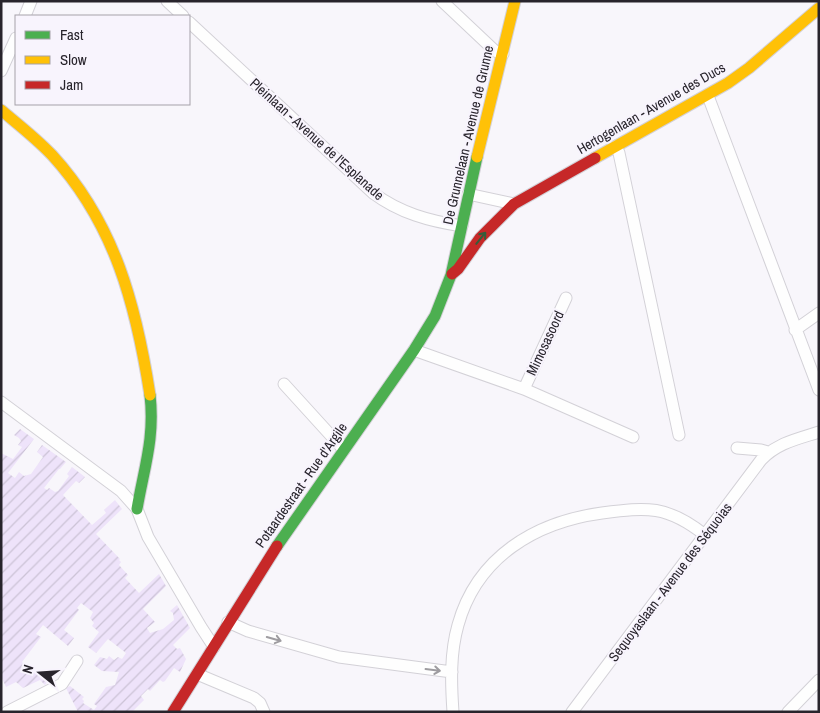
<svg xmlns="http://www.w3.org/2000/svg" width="820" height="713" viewBox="0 0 820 713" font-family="'Archivo Narrow',sans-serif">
	<defs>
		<pattern id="garden-furrows" width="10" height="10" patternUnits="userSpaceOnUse" patternTransform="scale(1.25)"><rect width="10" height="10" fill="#eee3fa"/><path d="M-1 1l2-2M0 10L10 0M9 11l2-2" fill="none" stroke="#ccc3d6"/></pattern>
	</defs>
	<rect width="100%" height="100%" fill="#f8f6fb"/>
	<path fill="url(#garden-furrows)" d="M20 429 34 439 8 473 15 478 19 472 24 476 31 474 43 457 37 452 42 445 66 462 60 469H59L44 488 47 490 49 488 55 492 58 491 69 476 67 474 72 467 85 477 79 483 76 481 63 495 92 525 106 513 104 510 115 500 122 509 96 534 120 559 119 560 121 562 119 565 128 575 125 578 139 593 159 574 166 586 143 609 155 622 147 628 150 633 163 629 174 620 173 613 170 611 177 605 190 628 173 645 177 649 180 648 186 659 180 672 174 668 165 681 163 682 160 680 150 691 148 689 141 696 144 700 132 712H78L66 688 70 686 84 697 82 699 84 701 83 703 94 710 97 706 94 704 106 687 115 685 119 672 102 671 94 665 100 657 107 659 109 656 114 660 118 657 122 659 126 653 108 639 96 653 88 647 99 632 92 626 94 623 90 618 93 612 81 603 77 608 79 610 64 630 74 638 68 646 43 625 36 634 41 637 22 662 48 681 45 685 40 680 23 688 16 682 6 687 1 676V453L13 459 22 447 18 445 21 441 19 438 14 435Z"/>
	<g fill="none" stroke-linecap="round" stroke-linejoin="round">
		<defs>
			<path id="street" d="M167 1 183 16
				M442 1 495 51 503 54
				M25 16 31 1
				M189 22 373 193C400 213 429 221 462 226
				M1 71 16 38
				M708 96 819 390
				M616 146 619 153 679 435
				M468 194 514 204
				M795 330 819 313
				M414 350 524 389 633 437
				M284 384 344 450
				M524 389 566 298
				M1 402 121 491 137 509 148 537 201 627 214 647
				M737 448 761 450 768 452
				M228 622 248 631 339 657 452 672
				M197 674 254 698 260 703 264 712
				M7 712 62 684 77 661
				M453 712C451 683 450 653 458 625 477 557 535 522 602 513 647 507 667 505 705 535
				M572 712 761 460C777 443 797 439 819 432
				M788 712 819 680"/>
			<path id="fast" d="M137 509C144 468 155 438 150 395
				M277 546 414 350 435 316 451 275 477 157"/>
			<path id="slow" d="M1 110C19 125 37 139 52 155 115 224 136 305 150 395
				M477 157 515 1
				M595 158 728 83 749 68 819 8"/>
			<path id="jam" d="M452 274 458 269 480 238 514 204 595 158
				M173 712 277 546"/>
		</defs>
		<use href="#street" stroke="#d3d1d7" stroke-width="13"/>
		<use href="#fast" stroke="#d3d1d7" stroke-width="13"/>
		<use href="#slow" stroke="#d3d1d7" stroke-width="13"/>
		<use href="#jam" stroke="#d3d1d7" stroke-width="13"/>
		<use href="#street" stroke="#fefefe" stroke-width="11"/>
		<use href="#fast" stroke="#4caf50" stroke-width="11"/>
		<use href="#slow" stroke="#ffc107" stroke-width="11"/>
		<use href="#jam" stroke="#c62828" stroke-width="11"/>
	</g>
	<defs><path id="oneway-shaft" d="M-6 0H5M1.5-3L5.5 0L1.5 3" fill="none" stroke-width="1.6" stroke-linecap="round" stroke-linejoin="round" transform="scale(1.25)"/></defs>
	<use stroke="#365c3a" href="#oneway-shaft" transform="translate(481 238) rotate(-51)"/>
	<g stroke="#9e9ca0">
		<use href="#oneway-shaft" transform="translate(274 639) rotate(16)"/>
		<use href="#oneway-shaft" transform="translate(433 670) rotate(7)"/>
	</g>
	<g text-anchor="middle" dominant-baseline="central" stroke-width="4" stroke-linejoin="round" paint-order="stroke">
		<g font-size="14" fill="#28242c" stroke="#f8f4fd">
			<text transform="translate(651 108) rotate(-30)">Hertogenlaan - Avenue des Ducs</text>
			<text transform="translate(468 135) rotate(-77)">De Grunnelaan - Avenue de Grunne</text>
			<text transform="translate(317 139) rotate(42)">Pleinlaan - Avenue de l'Esplanade</text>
			<text transform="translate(545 343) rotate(-65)">Mimosasoord</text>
			<text transform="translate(301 485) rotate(-55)">Potaardestraat - Rue d'Argile</text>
			<text transform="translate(670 582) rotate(-53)">Sequoyaslaan - Avenue des Séquoias</text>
		</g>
	</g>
	<rect width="820" height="713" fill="none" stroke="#28242c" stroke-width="5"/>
	<rect x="15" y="15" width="175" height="90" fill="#f8f4fd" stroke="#a5a1a9"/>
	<rect x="25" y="31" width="25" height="8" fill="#4caf50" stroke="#a5a1a9"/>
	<text x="60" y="40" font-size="15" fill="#28242c">Fast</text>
	<rect x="25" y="56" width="25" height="8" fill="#ffc107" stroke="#a5a1a9"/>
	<text x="60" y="65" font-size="15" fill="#28242c">Slow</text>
	<rect x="25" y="81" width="25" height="8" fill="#c62828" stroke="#a5a1a9"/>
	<text x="60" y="90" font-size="15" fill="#28242c">Jam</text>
	<g transform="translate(40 673) rotate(287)" stroke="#f8f4fd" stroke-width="4" paint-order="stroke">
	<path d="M0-4L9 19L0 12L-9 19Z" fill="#28242c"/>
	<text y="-8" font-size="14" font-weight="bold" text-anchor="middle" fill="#28242c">N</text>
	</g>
</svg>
